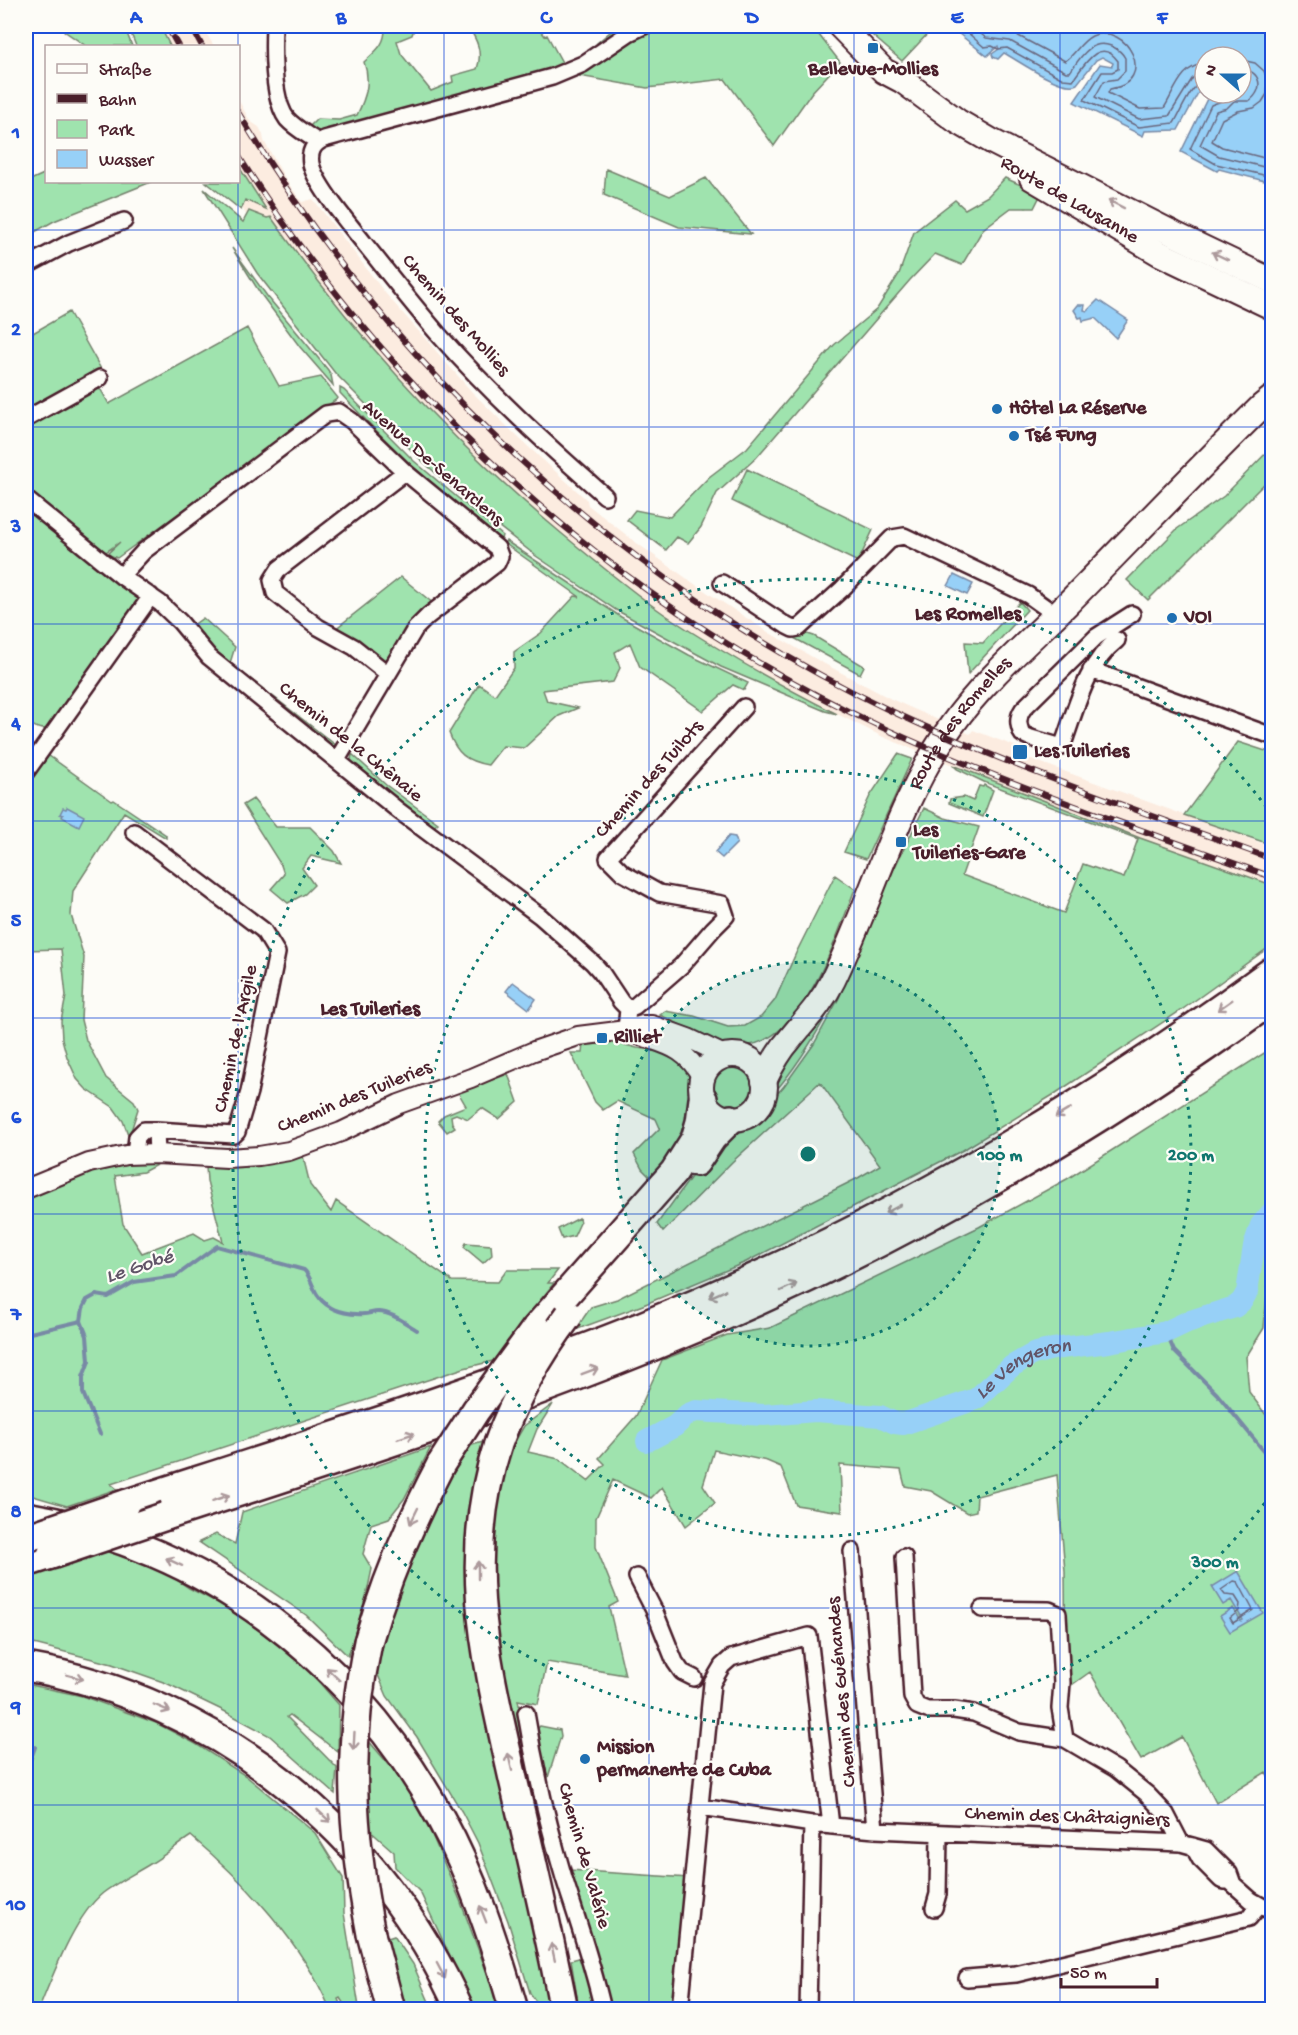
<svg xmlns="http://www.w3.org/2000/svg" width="1298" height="2035" viewBox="0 0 1298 2035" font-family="'Gochi Hand',sans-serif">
	<rect width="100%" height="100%" fill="#fdfcf7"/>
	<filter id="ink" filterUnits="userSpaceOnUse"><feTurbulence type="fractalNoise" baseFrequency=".0167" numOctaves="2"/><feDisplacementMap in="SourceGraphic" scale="12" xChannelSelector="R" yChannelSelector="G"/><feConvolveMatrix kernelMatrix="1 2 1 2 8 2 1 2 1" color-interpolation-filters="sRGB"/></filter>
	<g filter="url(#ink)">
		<path fill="#fcece0" d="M137 26H202L214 46H145Z
			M239 101 250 121 259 127 263 135 264 141 286 180 302 202 313 199 386 294 472 392 521 440 587 500 588 505 638 544 696 585 768 632 823 663 891 699 970 734 973 730 1030 752 1028 758 1272 847V896L1147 843 957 769 953 765 883 737 735 663 611 587 288 286 227 182H238Z"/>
		<path fill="#9fe3ae" stroke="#74816c" stroke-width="1.5" d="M57 26H124L132 46H86Z
			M128 26H160L170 46H136Z
			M385 26H415L412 35 397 41 401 54 431 91 453 82 452 76 477 69C483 52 477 40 468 26H537L545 36 547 35 564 66 319 136 310 126 317 119 339 120 357 115C366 97 371 82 364 62 377 50 386 44 385 26Z
			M617 26H812L840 62 812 92 774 146 725 79 647 88 579 76 597 43Z
			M864 26H935L902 61 873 36Z
			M239 167 266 209 245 200 241 210 206 182H238Z
			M606 169 670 196 706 178 751 234 679 227 604 195Z
			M46 173V182H151L54 221 26 237V182Z
			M1005 178 1041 194 1034 208H1011L983 229 962 265 935 254 910 280 756 458 717 493 701 527 688 543 677 537 666 550 627 520 635 510 670 517 709 477 747 448 834 345 877 309 899 274 914 232 955 200 965 209 988 196Z
			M204 189 243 222 249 211 267 218 271 217C354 335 450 441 561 533 595 561 628 589 664 614 719 651 778 684 837 714L825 711 721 667 616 610 536 556 469 503 420 459 335 373 257 273Z
			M232 248 267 296 328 370 331 375 333 385 300 347 260 293Z
			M69 312 102 371 26 414V337Z
			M247 328 279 386 321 377 338 398 117 558 107 554 120 542 103 554 26 493V425L93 387 101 390 109 404Z
			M340 388 344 390 414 461 502 535 501 540C441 496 391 447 340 393Z
			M1272 447V476L1148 600 1127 580 1177 529 1224 496Z
			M747 469 873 530 858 562 732 501Z
			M26 509 76 550 136 593 138 599 137 606 49 728C39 731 33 726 26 720Z
			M506 541 621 617 689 655 748 683 744 690 733 685 703 711 640 667 630 643 615 652 620 668 613 682 543 690 547 701 578 708 559 716 524 748 503 746 488 765C466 761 457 754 449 733L479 684 495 695 514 668V652L541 633 575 596 580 597 504 543Z
			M401 577 434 604 389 659 379 660 334 630Z
			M1020 602 1027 610 968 674 965 642 983 643Z
			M203 618 235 647 230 663 337 746 334 749 214 653 192 626Z
			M798 631 814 636 864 666 860 674 792 637Z
			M1238 742 1272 753V845L1184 815Z
			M45 753 112 801 114 800 166 835V838L124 812 73 891 71 915 84 957 81 1020 86 1040 106 1078 134 1101 138 1109 129 1137 123 1121 113 1107 86 1089 77 1079 67 1057 62 1039 61 1021 66 996 61 949 26 950V781Z
			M352 754 386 785 438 823 431 829 350 765Z
			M898 754 912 759 866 859 844 852 870 796Z
			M953 765 1140 838 1272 885V945L1183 1009 1053 1095 963 1150 746 1262 643 1305 575 1330 591 1307 617 1299 858 1178 880 1165 820 1082 732 1162 663 1232 657 1224 699 1166 732 1127 745 1123 759 1115 784 1086 814 1044 839 998 892 873 924 808 945 818 979 827 962 875 1064 913 1083 864 1124 878 1138 839 984 782 957 769Z
			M984 785 993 790 983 817 949 803 950 799 964 797 973 801 979 786 983 787Z
			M253 799 276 827H310L334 851 341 863 311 856 302 868 314 885 305 894 288 903 271 889 284 874 281 865 243 805Z
			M835 875 855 889C836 937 802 1049 737 1046 717 1045 680 1024 660 1015L665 1011 694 1016 728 1027 745 1026 761 1017 775 1000 796 953Z
			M834 1001C817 1034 797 1067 772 1095L769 1093 771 1081Z
			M618 1043 637 1048 654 1050 655 1045 679 1057 694 1080 696 1113 655 1182 642 1169 634 1154 660 1128 656 1119 617 1101 603 1110 595 1102 571 1053H582L583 1045Z
			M1272 1048V1277L1268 1282 1264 1328 1246 1357 1249 1392 1272 1423V1783L1266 1772 1216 1803 1182 1737 1141 1760 1090 1672 1066 1689 1065 1571 1057 1475 977 1496 976 1511 967 1513 931 1491 905 1486 901 1470 840 1465 842 1512 796 1505 781 1467 767 1461 714 1450 703 1485 715 1503 686 1526 662 1487 651 1498 613 1480 596 1518V1547L618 1602 609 1607 625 1675 547 1662 538 1704 518 1700 548 1846 541 1848 514 1736 490 1595 493 1519 507 1455 524 1426 553 1404 537 1429 528 1452 559 1459 588 1481 605 1464 599 1458 636 1416 662 1360 727 1335 770 1328 979 1227 1067 1179Z
			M708 1087a25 25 0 1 1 50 0a25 25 0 1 1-50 0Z
			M508 1074 518 1102 499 1119 482 1108 468 1119 456 1114 451 1116 452 1123 455 1127 447 1132 438 1121 444 1115 466 1106 458 1092Z
			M303 1156 310 1185 331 1212 336 1201 452 1281 498 1282 507 1270H558L548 1283H554L493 1361 464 1368 111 1484 117 1489 67 1506 26 1494V1198L60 1182 113 1164H158L143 1172 115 1176 123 1224 142 1253 194 1233 205 1240 214 1237 223 1242 207 1181 206 1166C240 1168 270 1164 303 1156Z
			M579 1218 580 1223 574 1236 562 1239 558 1229Z
			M466 1243 491 1245 492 1255 483 1263 464 1247Z
			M483 1442 484 1456 476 1495 554 2009H541L530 1993 508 1921 478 1843 462 1812 417 1737 387 1696 375 1668 379 1647 406 1561 465 1447Z
			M431 1447 404 1499 389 1518 371 1524 363 1554 372 1569 366 1597 348 1656 306 1615 199 1542 216 1534 235 1544 242 1512Z
			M113 1548 146 1559 189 1588 230 1609 270 1639 311 1673 339 1705 338 1752 290 1715 287 1717 337 1768 335 1794 270 1736 224 1711 166 1683 112 1664 26 1642V1579Z
			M26 1684 82 1696 156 1723 196 1744 246 1776 315 1833 343 1878 344 1913 359 2007 356 2009H347L340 1998 338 1999 342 2009H330C301 1941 247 1884 191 1836 177 1845 164 1856 150 1864 134 1874 117 1882 103 1893 74 1917 53 1975 39 2009H26Z
			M540 1726 560 1730 561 1736 546 1784 536 1730Z
			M367 1739 402 1780 432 1835 460 1900 491 1984 498 2009H475L420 1892 395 1867 394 1852 368 1829 365 1794Z
			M569 1870 689 1878 675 2009H579L571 1960 594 1954Z
			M394 1936 413 1964 432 2009H407L394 1983 385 1939Z"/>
		<path fill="#97d0f7" stroke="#7889a5" stroke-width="1.5" d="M949 26H1272V183L1219 169 1217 171 1181 152 1207 99 1232 93H1241V90L1246 86V83L1241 82V57H1205V86L1198 93 1178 130 1145 131 1143 136 1074 102 1100 64 1112 66 1113 63 1102 57 1096 60 1077 84C1062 92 1019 61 1004 53L998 59 993 57 992 54 999 49 998 46 987 56Z
			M1098 300 1128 320 1116 338 1095 318 1083 321 1082 317 1079 318 1074 310 1078 305H1085L1084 310 1087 311Z
			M954 575 973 584 967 595 948 586Z
			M67 807 84 816 79 826 62 817 63 815 60 814 63 808 66 809Z
			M729 836 735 837 737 843 722 858 715 852Z
			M513 982 536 999 529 1009 506 991Z
			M1238 1571 1263 1613 1230 1632 1220 1616 1233 1608 1241 1621 1243 1620 1231 1600 1223 1605 1212 1587Z"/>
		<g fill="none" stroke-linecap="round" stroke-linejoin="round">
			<path stroke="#69667d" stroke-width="1.5" d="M960 26 984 47 992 46 998 49 1007 48 1063 79 1073 80C1084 65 1100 36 1118 61V69L1112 72H1102L1084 100 1139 127 1174 123C1181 112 1192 82 1205 81
				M971 26 986 38 1010 41 1066 72H1070C1080 58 1091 38 1111 46 1118 49 1122 52 1125 58V71L1117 79 1104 81 1095 97 1139 119 1169 116 1192 79 1197 74 1205 73
				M984 26 989 29 1013 33 1065 61C1075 55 1080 42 1092 36 1127 21 1159 82 1110 89L1108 93 1140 109 1164 108C1175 91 1181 65 1205 64
				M1241 60 1255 63 1264 71 1268 82 1267 94 1262 102 1254 108 1238 111 1222 119 1212 141 1222 147 1272 160
				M1241 69C1261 70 1265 90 1249 101H1234L1227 108 1216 111 1200 145 1219 156 1272 169
				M1227 93 1224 100 1211 105 1190 149 1216 164 1272 177
				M1234 1581 1238 1582 1253 1610 1233 1623 1230 1618 1239 1611 1240 1604 1235 1596 1225 1595 1221 1590Z"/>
			<path stroke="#7889a5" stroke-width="4" d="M1166 1332 1174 1351 1217 1394 1272 1461
				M26 1334 81 1321
				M100 1434 83 1393V1377L89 1361 87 1336 81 1321 83 1308 87 1300 96 1295 108 1297 134 1282 176 1276 217 1246 304 1270C313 1278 312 1295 327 1305 336 1312 352 1315 364 1314 368 1314 373 1312 378 1312 392 1312 405 1323 417 1330
				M26 1771 35 1747"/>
			<path stroke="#97d0f7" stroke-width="22" id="s1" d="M647 1441 675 1426 688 1414 696 1411 764 1415 816 1411 880 1416 895 1423 903 1424 976 1399 1012 1366 1033 1354 1053 1349 1109 1342 1166 1332 1187 1322 1235 1307 1242 1301 1247 1292 1254 1246 1261 1225 1272 1212"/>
			<defs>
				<path id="minor" d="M274 26C273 50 272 99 287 119 295 128 308 135 318 142
					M26 266 69 243 124 221
					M26 419 100 378
					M605 496C547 445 490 393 439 335 413 305 389 274 364 243 350 225 316 186 311 164 309 152 313 144 324 139L552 77 583 64 629 33 644 26
					M26 499 121 576 160 603 180 622 209 657 399 811 540 916 593 963 601 972 621 1002 628 1009 626 1030
					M121 576 144 551 326 414 339 412 352 421 405 472 497 548 500 556 497 563 428 616 415 629 337 760
					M722 583 787 626 793 629 799 628 842 589 892 538 904 536 1028 595 1056 615
					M1117 640C1085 665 1076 710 1062 747L1031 738 1022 734C1018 724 1017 718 1023 709L1096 637 1132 614
					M1091 670 1272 736
					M388 674 354 647 318 627 275 593 272 580 279 569 405 472
					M26 772 151 596
					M134 832 263 930 277 953 249 1092 237 1132 234 1135 156 1130
					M628 1009 635 1006 681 966 713 929 726 916 722 904 659 893 623 873 608 858 744 707
					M135 1154 137 1137 144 1130H156L157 1154
					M852 1551 875 1830
					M904 1557 912 1697 917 1706 927 1710H954L974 1713 1019 1732 1065 1739 1116 1769 1147 1794 1166 1814 1181 1843
					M637 1577 655 1612 675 1662 682 1672 694 1678
					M982 1609 1049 1610 1058 1614 1062 1683 1060 1708 1065 1739
					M526 1713C535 1769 548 1824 564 1878 578 1922 593 1965 603 2010
					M701 1807 812 1824 875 1830 1181 1843 1206 1850 1229 1873 1233 1884 1251 1900 1272 1912
					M1193 1846 1200 1859 1221 1880 1225 1881
					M934 1908 938 1894 939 1834
					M967 1978 1016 1974 1249 1918 1259 1906
					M680 2010 712 1683 722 1666 731 1658 809 1636 831 1826
					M808 2010 812 1824"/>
				<path id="tertiary" d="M626 1030C659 1045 683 1042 702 1078
					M26 1189 89 1163 126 1155 157 1154 227 1158 259 1156 289 1151 341 1132 399 1104 471 1078 534 1051 578 1036 626 1030 643 1025H652L688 1038 726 1056"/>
				<g id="primary">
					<path d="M840 26 884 71 903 81 957 121 993 142 1174 234 1272 281"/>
					<path d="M1032 178 1159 253 1272 307"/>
					<circle cx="733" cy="1087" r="32"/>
					<path id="s2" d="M764 1081C771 1066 779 1051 790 1039 806 1019 822 1003 833 980 874 896 897 802 952 725 984 680 1028 643 1067 604 1132 538 1196 471 1262 406L1272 398"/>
				</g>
				<path id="motorway" d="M696 1162 712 1138 731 1119
					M536 1328 674 1172 695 1139 700 1122 703 1099
					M498 1444C460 1562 487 1662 513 1779 531 1856 549 1932 564 2010
					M125 1504C297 1448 470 1394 639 1327 864 1237 1077 1115 1272 971
					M26 1516C206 1546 354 1659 441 1819 474 1879 495 1944 514 2010
					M166 1516C328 1463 491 1412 649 1348 871 1258 1080 1140 1272 1000
					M26 1563 51 1555
					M368 1642C386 1579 411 1521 441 1464
					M26 1667C218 1700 381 1832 460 2010
					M371 1934 391 2010"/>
			</defs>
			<use href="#minor" stroke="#4a1f2b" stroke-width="20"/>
			<use href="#tertiary" stroke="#4a1f2b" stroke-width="22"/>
			<use href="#primary" stroke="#4a1f2b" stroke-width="28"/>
			<use href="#motorway" stroke="#4a1f2b" stroke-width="32"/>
			<use href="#minor" stroke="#fdfcf7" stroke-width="15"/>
			<use href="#tertiary" stroke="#fdfcf7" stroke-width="18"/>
			<use href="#primary" stroke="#fdfcf7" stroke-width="24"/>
			<use href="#motorway" stroke="#fdfcf7" stroke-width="27"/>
			<defs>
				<path id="rail" d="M167 26 178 46
					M191 26 202 46
					M238 112C391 369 618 580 887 709 1011 768 1143 812 1272 859
					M238 155C394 401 614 602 879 726 1006 785 1141 829 1272 877"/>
			</defs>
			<use href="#rail" stroke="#4a1f2b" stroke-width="6"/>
			<use href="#rail" stroke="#fdfcf7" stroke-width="4" stroke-dasharray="11" stroke-linecap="butt"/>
			<defs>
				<path id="motorway-bridge" d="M498 1444C515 1397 539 1355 569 1315
					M441 1464 476 1410 536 1328
					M26 1538 125 1504
					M51 1555 166 1516
					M368 1642C346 1746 351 1830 371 1934"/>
			</defs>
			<use href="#motorway-bridge" stroke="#4a1f2b" stroke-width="32" stroke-linecap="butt"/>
			<use href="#motorway-bridge" stroke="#fdfcf7" stroke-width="27"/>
		</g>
		<defs><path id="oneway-shaft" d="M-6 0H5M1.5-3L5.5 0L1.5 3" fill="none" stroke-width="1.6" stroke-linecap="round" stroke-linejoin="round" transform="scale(1.5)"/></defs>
		<g stroke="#ac999b">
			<use href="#oneway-shaft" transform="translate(1116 204) rotate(-153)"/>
			<use href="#oneway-shaft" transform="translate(1220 256) rotate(-154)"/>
			<use href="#oneway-shaft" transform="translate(1225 1005) rotate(145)"/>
			<use href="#oneway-shaft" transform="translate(1063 1113) rotate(149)"/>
			<use href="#oneway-shaft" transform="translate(893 1209) rotate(152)"/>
			<use href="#oneway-shaft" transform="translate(789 1287) rotate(-26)"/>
			<use href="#oneway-shaft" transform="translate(717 1294) rotate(156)"/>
			<use href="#oneway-shaft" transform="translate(590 1371) rotate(-21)"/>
			<use href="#oneway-shaft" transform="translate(406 1436) rotate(-19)"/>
			<use href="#oneway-shaft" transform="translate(221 1498) rotate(-18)"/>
			<use href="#oneway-shaft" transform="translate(414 1516) rotate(116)"/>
			<use href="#oneway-shaft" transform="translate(174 1562) rotate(-155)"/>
			<use href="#oneway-shaft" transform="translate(478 1570) rotate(-90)"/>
			<use href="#oneway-shaft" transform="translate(333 1674) rotate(-136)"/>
			<use href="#oneway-shaft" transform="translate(75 1677) rotate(15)"/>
			<use href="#oneway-shaft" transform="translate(162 1708) rotate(23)"/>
			<use href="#oneway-shaft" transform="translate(354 1741) rotate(93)"/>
			<use href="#oneway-shaft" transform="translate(510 1762) rotate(-103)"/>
			<use href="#oneway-shaft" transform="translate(324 1816) rotate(43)"/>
			<use href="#oneway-shaft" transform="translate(483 1914) rotate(-111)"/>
			<use href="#oneway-shaft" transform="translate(553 1952) rotate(-102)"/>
			<use href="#oneway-shaft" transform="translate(441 1971) rotate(62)"/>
		</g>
	</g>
	<path fill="none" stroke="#1d4ed8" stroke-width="1.5" stroke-opacity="0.55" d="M238 26V46M444 26V2010M649 26V2010M854 26V2010M1060 26V2010M238 182V2010M26 230H1272M26 427H1272M26 624H1272M26 821H1272M26 1018H1272M26 1214H1272M26 1411H1272M26 1608H1272M26 1805H1272"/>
	<circle cx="808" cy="1154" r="192" fill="#0f766e" fill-opacity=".12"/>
	<g fill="none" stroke="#0f766e" stroke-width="3" stroke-dasharray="3 6">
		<circle cx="808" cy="1154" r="192"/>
		<circle cx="808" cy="1154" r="383"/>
		<path d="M1270 1496A575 575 0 1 1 1270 812"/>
	</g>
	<g fill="#1f6fb2" stroke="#fdfcf7" stroke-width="2">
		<rect x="867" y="42" width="12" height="12" rx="3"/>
		<circle cx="997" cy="409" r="6"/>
		<circle cx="1014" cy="436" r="6"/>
		<circle cx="1172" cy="618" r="6"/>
		<rect x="1012" y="744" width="16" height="16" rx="3"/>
		<rect x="895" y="836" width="12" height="12" rx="3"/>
		<rect x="596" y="1032" width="12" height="12" rx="3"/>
		<circle cx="585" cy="1759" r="6"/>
	</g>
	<g text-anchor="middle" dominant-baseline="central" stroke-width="4.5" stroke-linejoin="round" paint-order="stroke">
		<g font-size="20" font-weight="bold" fill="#4a1f2b" stroke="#fdfcf7" text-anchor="start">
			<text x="873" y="70" text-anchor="middle">Bellevue-Mollies</text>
			<text x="1009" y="409">Hôtel La Réserve</text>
			<text x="1026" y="436">Tsé Fung</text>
			<text x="1184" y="618">VOI</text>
			<text x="1034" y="752">Les Tuileries</text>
			<text x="913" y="831">Les<tspan x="913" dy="23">Tuileries-Gare</tspan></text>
			<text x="614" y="1038">Rilliet</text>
			<text x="597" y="1748">Mission<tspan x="597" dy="23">permanente de Cuba</tspan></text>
		</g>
		<g font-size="20" fill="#4a1f2b" stroke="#fdfcf7">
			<text transform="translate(1069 201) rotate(30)">Route de Lausanne</text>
			<text transform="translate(455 316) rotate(49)">Chemin des Mollies</text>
			<text transform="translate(432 464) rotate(41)">Avenue De-Senarclens</text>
			<text stroke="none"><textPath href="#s2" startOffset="411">Route des Romelles</textPath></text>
			<text transform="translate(350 743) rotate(39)">Chemin de la Chênaie</text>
			<text transform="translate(650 780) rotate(-48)">Chemin des Tuilots</text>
			<text transform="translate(237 1039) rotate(-78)">Chemin de l'Argile</text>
			<text transform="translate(355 1098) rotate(-22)">Chemin des Tuileries</text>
			<text transform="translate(843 1692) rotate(-95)">Chemin des Guénandes</text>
			<text transform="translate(1067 1818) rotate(2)">Chemin des Châtaigniers</text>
			<text transform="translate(583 1856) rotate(74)">Chemin de Valérie</text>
		</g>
		<g font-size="21" font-weight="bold" fill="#4a1f2b" stroke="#fdfcf7">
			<text x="968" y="615">Les Romelles</text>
			<text x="370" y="1010">Les Tuileries</text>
		</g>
		<g font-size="21" font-style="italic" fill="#615468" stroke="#fdfcf7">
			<text transform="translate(140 1268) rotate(-18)">Le Gobé</text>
			<text stroke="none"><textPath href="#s1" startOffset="402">Le Vengeron</textPath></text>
		</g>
	</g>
	<circle cx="808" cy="1154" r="9" fill="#0f766e" stroke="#fdfcf7" stroke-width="3"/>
	<g font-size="18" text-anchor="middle" font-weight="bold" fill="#0f766e" stroke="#fdfcf7" stroke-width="4.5" stroke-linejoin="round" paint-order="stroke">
		<text x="1000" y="1160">100 m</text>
		<text x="1191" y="1160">200 m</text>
		<text x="1215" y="1567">300 m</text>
	</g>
	<rect width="1298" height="2035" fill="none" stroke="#fdfcf7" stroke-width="66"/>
	<rect x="45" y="45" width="195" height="138" fill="#fdfcf7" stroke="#b5a4a5" stroke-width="1.5"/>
	<rect x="57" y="64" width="30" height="9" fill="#fdfcf7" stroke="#b5a4a5" stroke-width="1.5"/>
	<text x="99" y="75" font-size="18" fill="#4a1f2b">Straße</text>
	<rect x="57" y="94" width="30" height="9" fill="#4a1f2b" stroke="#b5a4a5" stroke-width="1.5"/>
	<text x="99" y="105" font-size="18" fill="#4a1f2b">Bahn</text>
	<rect x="57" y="120" width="30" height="18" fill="#9fe3ae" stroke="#b5a4a5" stroke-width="1.5"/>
	<text x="99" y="135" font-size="18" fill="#4a1f2b">Park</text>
	<rect x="57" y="150" width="30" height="18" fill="#97d0f7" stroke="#b5a4a5" stroke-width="1.5"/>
	<text x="99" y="165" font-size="18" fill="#4a1f2b">Wasser</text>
	<g transform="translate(1223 75) rotate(291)"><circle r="28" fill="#fdfcf7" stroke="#b5a4a5" stroke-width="1.5"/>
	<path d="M0-4.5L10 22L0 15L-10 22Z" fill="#1f6fb2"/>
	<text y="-9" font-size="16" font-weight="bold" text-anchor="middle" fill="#4a1f2b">N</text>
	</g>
	<path d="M1061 1978v9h96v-9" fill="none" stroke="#4a1f2b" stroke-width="3"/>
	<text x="1070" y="1978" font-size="18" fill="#4a1f2b" stroke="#fdfcf7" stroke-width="4.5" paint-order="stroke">50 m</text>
	<rect x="33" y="33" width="1232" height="1969" fill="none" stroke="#1d4ed8" stroke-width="2"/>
	<g font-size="20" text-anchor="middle" font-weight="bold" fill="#1d4ed8">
		<text x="136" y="23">A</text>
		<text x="341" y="23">B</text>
		<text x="546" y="23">C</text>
		<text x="752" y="23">D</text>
		<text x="957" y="23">E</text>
		<text x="1162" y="23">F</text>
		<text x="16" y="138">1</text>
		<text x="16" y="335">2</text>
		<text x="16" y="532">3</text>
		<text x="16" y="729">4</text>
		<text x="16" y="926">5</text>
		<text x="16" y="1123">6</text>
		<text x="16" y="1320">7</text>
		<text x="16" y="1517">8</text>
		<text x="16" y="1713">9</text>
		<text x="16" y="1910">10</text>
	</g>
</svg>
